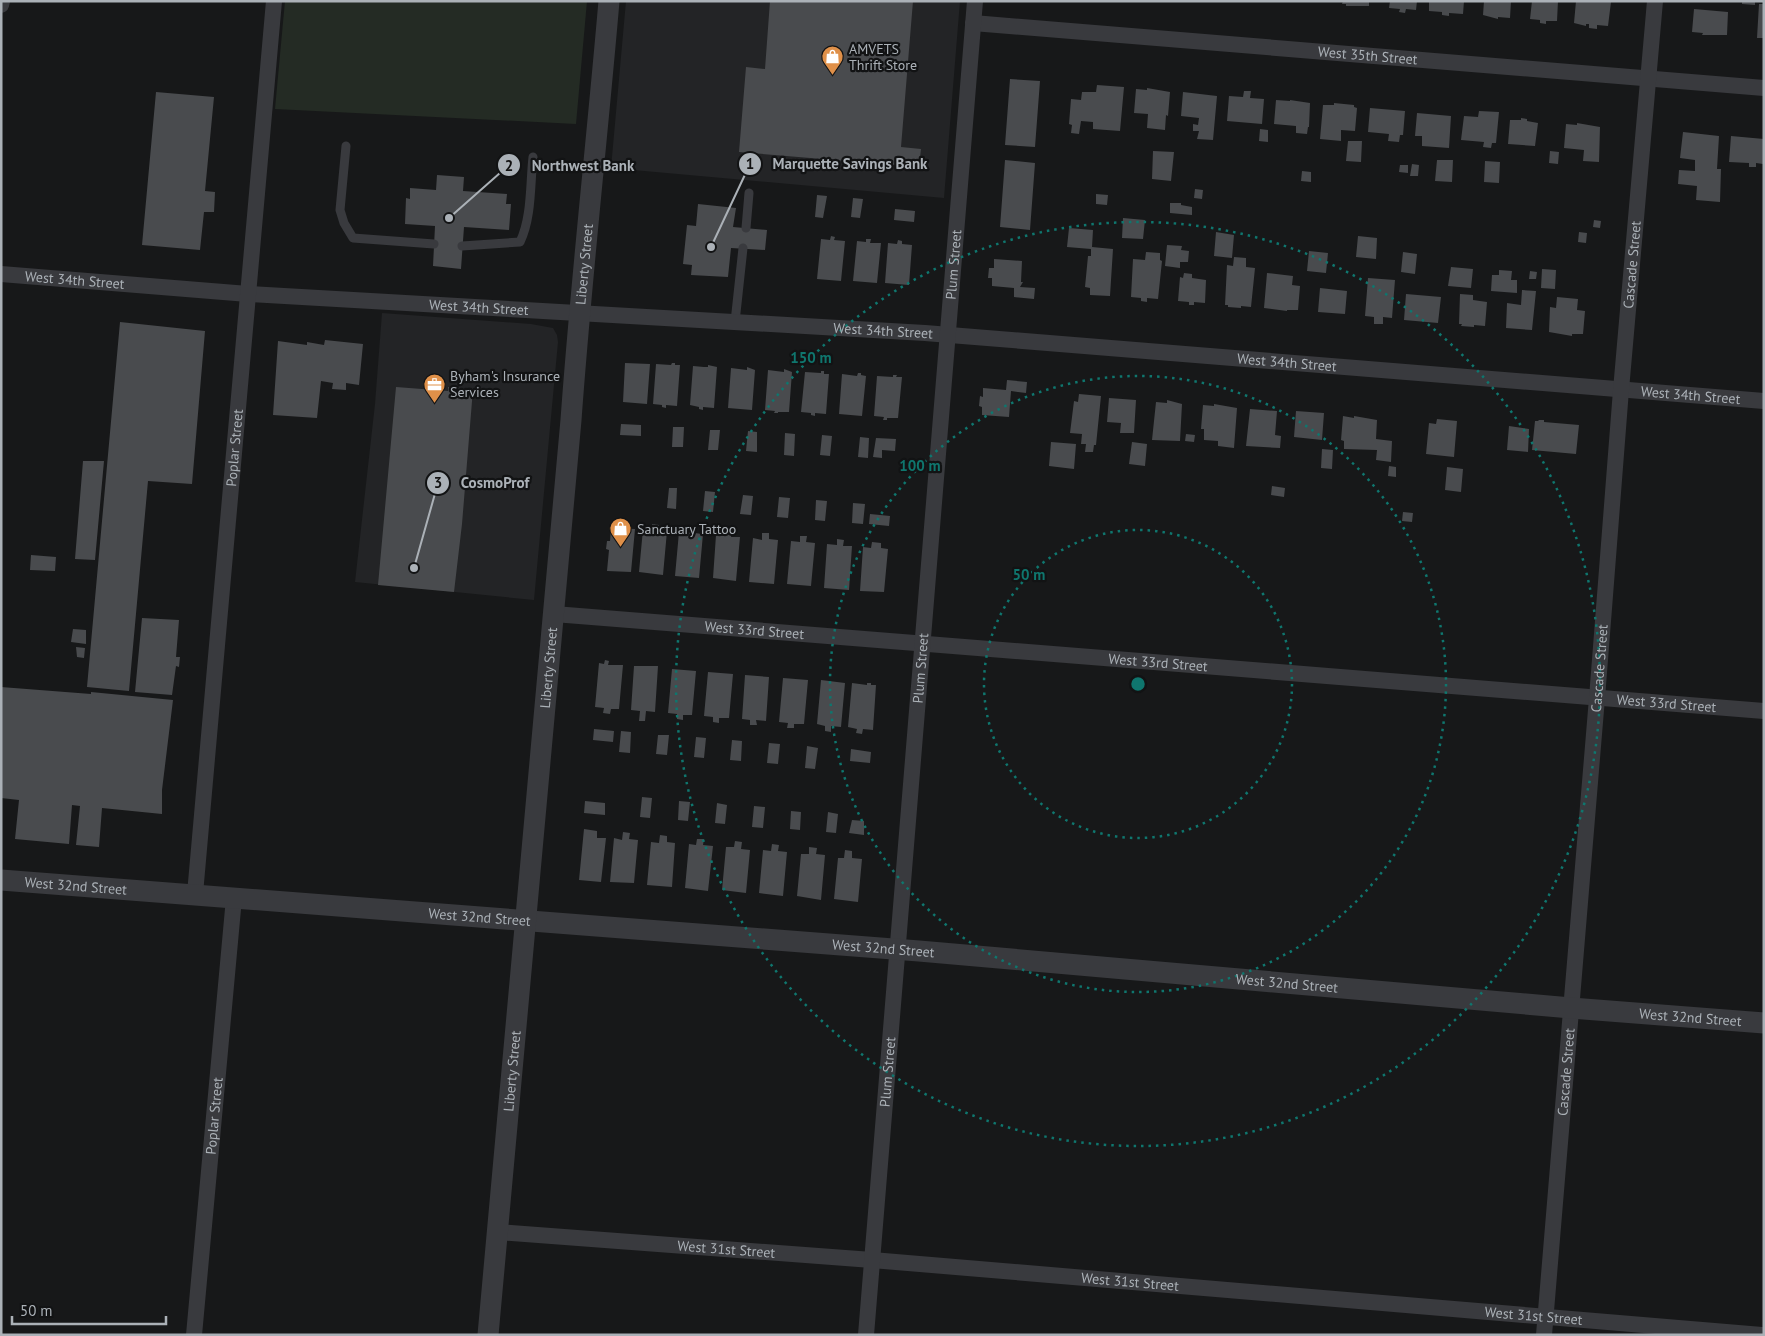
<svg xmlns="http://www.w3.org/2000/svg" width="1765" height="1336" viewBox="0 0 1765 1336" font-family="'PT Sans',sans-serif">
	<rect width="100%" height="100%" fill="#171819"/>
	<path fill="#232426" d="M626 1H960L944 198 611 168Z
		M382 313 531 324 553 328 557 335 558 342 534 600 355 582 375 404Z"/>
	<path fill="#242b24" d="M285 1H587L576 124 275 109Z"/>
	<path fill="#494b4e" d="M770 1H913L901 147 921 149 919 167 739 152 746 67 765 69Z
		M1343 1H1369V6H1346V4H1342Z
		M1390 1H1417L1416 10 1406 9 1405 13 1399 12 1400 9 1389 8Z
		M1429 1H1464L1463 14 1449 13V16L1442 15V12L1429 11Z
		M1484 1H1511L1510 18 1498 17V19L1483 15Z
		M1532 1H1558L1557 21H1546V24L1540 23V20L1530 19Z
		M1576 1 1611 2 1608 26 1597 25V29L1589 28V24H1586V26L1574 23Z
		M1742 1H1755V5L1742 4Z
		M1759 4H1764V38H1757Z
		M1694 9 1728 12 1727 35H1702L1703 33 1692 32Z
		M1010 79 1040 81 1035 147 1005 145Z
		M1097 85 1124 87 1120 131 1093 129V122L1081 121 1079 134 1071 133 1072 125 1069 124 1071 99 1081 100 1082 92H1096Z
		M1147 88 1170 92 1168 116 1166 115 1165 130 1147 128 1148 114 1134 113 1136 89 1147 90Z
		M1244 91H1251L1250 98 1264 99 1262 124 1227 121 1229 96 1243 97Z
		M156 92 214 97 205 191 215 192 214 212H204L200 250 142 245Z
		M1183 92 1217 96 1213 140 1197 139 1199 131H1193V124L1198 125 1199 118 1181 116Z
		M1276 100 1290 101V100L1310 103 1309 127H1308L1307 134 1296 133V126L1274 124Z
		M1334 103 1354 105V107L1357 108 1355 131 1341 130V141L1320 139 1323 105H1334Z
		M1370 108 1405 111 1403 135H1400L1399 142 1388 141 1389 134 1368 132Z
		M1479 111 1499 112 1496 143H1492L1491 148 1483 147 1484 142 1461 140 1464 116 1478 117Z
		M1417 113 1451 116 1449 148 1422 146V136H1415Z
		M1521 118 1527 119V121L1538 123 1535 146 1508 144 1510 120H1521Z
		M1577 123 1600 127 1599 162 1583 161 1584 150 1564 148 1566 124 1577 125Z
		M1260 129 1268 130V142L1259 141Z
		M1683 132 1719 136 1717 169H1721L1720 202 1696 200 1697 186 1678 184 1679 170 1695 171V160L1680 158Z
		M1731 136 1764 139 1763 164 1756 163V167H1749V163L1729 162Z
		M1348 141H1362L1361 162 1346 161Z
		M1153 151 1174 152 1171 181 1152 179Z
		M1550 151 1559 152 1558 164 1549 163Z
		M1005 160 1035 163 1030 230 1000 227Z
		M1437 160H1453L1452 182 1435 181Z
		M1485 161 1500 162 1499 183 1484 182Z
		M1412 164 1419 165 1418 176H1410Z
		M1400 165H1408V173L1399 172Z
		M1302 171 1311 172V182L1301 181Z
		M437 175 464 177 463 191 507 194 506 204H511L509 230 464 227 461 269 433 266 435 226 405 224 406 198 410 199V188L436 190Z
		M1195 189 1203 190 1202 199 1194 198Z
		M1096 194 1108 195 1107 205 1096 204Z
		M817 195 827 196 823 218 815 217Z
		M853 198 863 199 860 218 851 217Z
		M1170 203H1181V205L1192 207V215L1170 213Z
		M698 204 736 208 733 227 767 230 765 250 731 248 728 277 691 275 692 265 683 264 687 225 696 226Z
		M895 209 915 211 914 222 894 220Z
		M1123 218 1145 220 1143 239 1122 238Z
		M1594 220 1601 221 1600 228 1593 227Z
		M1069 228 1093 230 1092 247 1113 249 1110 296 1090 295V288L1085 287 1088 256H1091V249L1067 247Z
		M1216 232 1234 235 1232 258 1214 256Z
		M1579 232 1587 233 1586 243 1578 242Z
		M831 236 835 237 834 240 845 241 841 281 817 279 821 239 830 240Z
		M1358 236 1377 238 1376 259 1356 257Z
		M866 239H871L870 243H881L877 283 853 281 857 241 866 242Z
		M898 240 902 241V244L912 245 909 285 885 283 888 243 897 244Z
		M1167 245 1182 246 1181 250 1189 251 1188 262H1180V268L1165 266Z
		M1309 251 1328 253 1326 273 1307 271Z
		M1146 252 1160 253V260L1162 261 1158 299 1147 298V302L1141 301V298L1131 297 1133 259 1145 260Z
		M1403 252 1417 254 1415 274 1401 272Z
		M1234 257 1246 258V267L1255 268 1251 307 1241 306V308L1228 307V305H1225L1227 265 1233 266Z
		M994 259 1022 261 1021 282H1023L1020 287 1035 288 1034 299 1014 297V288L992 286V278H988L989 268H994Z
		M1451 267 1473 269 1471 288 1448 286Z
		M1542 269 1556 270 1555 289 1541 288Z
		M1499 270 1512 271 1511 280H1517V293L1491 291 1492 275H1499Z
		M1530 271 1537 272 1536 279H1529Z
		M1184 273 1192 274V278L1206 280 1205 303 1194 302V305H1189V302L1178 301 1180 277 1183 278Z
		M1267 273 1293 276 1292 285 1300 286 1298 310H1287V311L1264 308Z
		M1368 278 1395 280 1392 318 1383 317V324H1374V317L1365 316Z
		M1320 288 1347 291 1345 314 1318 312Z
		M1522 290 1536 291 1532 330 1506 328 1507 303 1521 305Z
		M1406 294 1441 297 1438 323 1404 320Z
		M1460 294 1473 295V300L1487 302 1485 326 1474 325V327L1461 326 1462 324H1459Z
		M1557 297 1578 299 1577 310 1585 311 1583 334H1572V336L1549 332 1550 307 1556 308Z
		M120 322 205 331 192 484 148 481 129 691 87 687Z
		M325 340 363 344 359 385 346 383V390L332 389 333 383 321 381 317 418 273 415 278 341 307 345V342L324 345Z
		M625 363 650 364 647 404 623 402Z
		M672 363H675V365H680L677 406 666 405V408L662 407V405L653 404 656 364 671 365Z
		M708 365 717 367 714 408 703 407V410L699 409V407L690 405 693 366 704 367H708Z
		M747 367 755 370 752 410 728 408 731 368 747 370Z
		M784 369 792 372 789 412H778V413H774L775 411 765 410 768 370 784 372Z
		M821 371H824V374H829L826 414 815 413V416L811 415V413L801 412 805 372 821 373Z
		M858 373H861V375L866 376 862 416 839 414 842 374 857 376Z
		M893 375H897L896 377H902L898 418H887V420H883L884 417 874 416 877 376 893 377Z
		M1007 380 1027 382 1026 393 1011 391 1009 417 982 415V407L979 406 980 396 983 397V388L1006 390Z
		M396 387 448 391V387L473 389 462 524 454 592 378 585Z
		M1079 394 1101 396 1096 445H1094L1093 452H1085L1086 444H1081L1082 434 1070 433 1074 401 1078 402Z
		M1109 398 1136 400 1134 433H1120L1121 423 1107 422Z
		M1167 400 1182 404 1180 441 1152 440 1156 402 1167 403Z
		M1214 404 1237 408 1234 448 1218 446V441L1204 440V429H1201L1203 405 1214 406Z
		M1250 409 1277 411 1275 435 1281 436 1280 448 1246 446Z
		M1296 411 1324 413 1322 440 1294 437Z
		M1343 416 1354 418V416L1377 420 1376 439 1392 441 1391 462 1376 460 1377 450 1344 449V441L1341 440Z
		M1437 419 1457 421 1454 457 1426 454 1429 423 1436 424Z
		M1539 420H1544V422L1579 425 1576 454 1532 450 1535 421H1538Z
		M621 424 641 425V436L620 435Z
		M1509 426 1529 429 1528 452 1507 450Z
		M673 427H684L683 447H672Z
		M710 430H720L718 450H708Z
		M748 431 757 432V452L746 451Z
		M785 433 795 434 794 456 784 455Z
		M1186 434 1195 435 1194 442 1185 441Z
		M822 435 832 436 830 456 820 455Z
		M860 437 869 438 868 458 858 457Z
		M876 438 896 439 895 451 882 450V458L873 457Z
		M1051 442 1076 444 1074 469 1049 466Z
		M1132 442 1147 444 1145 466 1129 464Z
		M1322 449 1333 450 1332 469 1321 468Z
		M83 461H104L95 560 75 559Z
		M1389 466 1396 467V477L1388 476Z
		M1447 467 1463 469 1461 492 1445 490Z
		M1272 486 1285 488 1284 497 1271 495Z
		M669 488H677L676 509 667 508Z
		M705 491 715 492 713 512 703 511Z
		M743 495 753 496 751 515 740 514Z
		M779 497 790 498 788 518 777 517Z
		M816 500 827 501 825 521 815 520Z
		M853 503 865 504 863 524 852 523Z
		M1403 512 1413 513 1412 522 1402 521Z
		M870 514 890 516 889 526 869 524Z
		M652 524 659 525 658 531H667L663 575 639 572 643 529 652 530Z
		M611 528 635 529 631 572 607 571 609 550 606 549 607 541H610Z
		M689 529H695L694 533 703 534 699 578 675 576 679 532 688 533Z
		M726 530 732 531 731 537H740L736 581 713 578 716 535 725 536Z
		M762 533H769V539L778 540 774 584 749 582 753 538 762 540Z
		M800 536H807L806 542 815 543 811 586 787 584 791 541 800 542Z
		M837 539 844 540 843 546H852L849 590 824 588 827 544 837 545Z
		M872 542 881 543V548L888 549 884 592 860 591 863 547 871 548Z
		M31 555 56 557 55 571 30 570Z
		M142 618 179 620 176 657H180L179 667 176 666 172 695 135 692Z
		M73 629 86 630V644L71 642Z
		M76 647 85 648 84 658 77 657Z
		M605 660 609 661 608 665H623L619 709H611L610 714 603 713 604 708 595 707 599 663 604 664Z
		M634 666H658L655 712 646 711 645 721H639L640 711 631 710Z
		M672 669 696 671 692 715H683V720L677 719V714L668 713Z
		M708 672 733 674 729 718H719V723L713 722V717L704 716Z
		M745 675 769 677 766 721 756 720 757 725H750V720L742 719Z
		M783 678 808 680 804 724H794V728H787L788 723 779 722Z
		M821 680 845 683 841 727 831 726V732L825 731V726L817 724Z
		M852 683 867 685V683H871V685H876L873 730 863 729 862 734 856 733 857 729 848 727Z
		M1 687 91 694V692L173 700 162 790V814L102 808 99 847 76 845 80 806 72 805 69 844 15 839 19 800 1 798Z
		M594 729 614 731 613 742 593 740Z
		M621 731 631 732 630 753 619 752Z
		M658 735H669L667 755 656 754Z
		M696 737 706 738 704 758 694 757Z
		M732 740 742 741 741 761 730 760Z
		M769 743 780 744 778 764 767 763Z
		M807 746 818 748 815 769 805 768Z
		M851 749 871 752 870 763 850 761Z
		M642 797 652 798 650 818 640 817Z
		M585 801 605 803V815L584 813Z
		M679 801 690 802 688 821 678 820Z
		M717 803 727 805 725 824 715 823Z
		M754 806 765 807 763 828 752 827Z
		M791 811 801 812 800 830 790 829Z
		M828 812 838 814 836 833 826 832Z
		M852 820 864 821V835L849 833Z
		M584 829 597 831V838H606L601 882 579 880Z
		M623 832 630 833 629 839 638 840 634 883 610 882 614 838 622 840Z
		M660 835 667 836V842L675 843 672 887 647 885 651 842 659 843Z
		M697 839H704L703 845 713 846 708 891 685 888 689 844 696 845Z
		M735 841 742 842 741 849 750 850 746 893 722 890 726 847H734Z
		M772 844 779 845 778 851 787 852 783 896 759 893 763 850 771 851Z
		M809 847 817 848 816 854 825 855 821 900 797 896 801 854H809Z
		M845 850 852 851V858L862 859 858 902 834 899 838 858H844Z"/>
	<g fill="none" stroke-linecap="round" stroke-linejoin="round">
		<path stroke="#393a3e" stroke-width="9" d="M346 146 340 210 344 223 353 238 434 244
			M746 228 749 193
			M462 246 520 242C532 217 530 184 533 157
			M735 322 743 248"/>
		<g stroke="#393a3e" stroke-width="16">
			<path d="M1 5 2 1"/>
			<path id="s1" d="M973 23 1764 88"/>
			<path id="s2" d="M1 274 248 294 925 333 1764 401"/>
			<path id="s3" d="M554 614 1764 711"/>
			<path id="s4" d="M195 894 274 1"/>
			<path id="s5" d="M497 1232 872 1260 1762 1335"/>
			<path id="s6" d="M194 1335 234 898"/>
			<path id="s7" d="M866 1335 975 1"/>
			<path id="s8" d="M1544 1335 1597 698 1621 390 1655 1"/>
		</g>
		<g stroke="#393a3e" stroke-width="21">
			<path id="s9" d="M1 880 919 951 1571 1008 1764 1023"/>
			<path id="s10" d="M488 1335 571 420C581 280 597 141 609 1"/>
		</g>
	</g>
	<g fill="none" stroke="#0f766e" stroke-width="2.5" stroke-dasharray="2.5 5">
		<circle cx="1138" cy="684" r="154"/>
		<circle cx="1138" cy="684" r="308"/>
		<circle cx="1138" cy="684" r="462"/>
	</g>
	<defs>
		<symbol id="shop-pin" viewBox="-11 -11 22 30"><path d="M0 17L-7.5 6A9.5 9.5 0 1 1 7.5 6Z" fill="#df9049" stroke="#121314"/><path d="M-5-2.5h2.3a2.7 3.5 0 0 1 5.4 0H5L5.5 6h-11ZM-1.5-2.5h3a1.5 2.3 0 0 0-3 0Z" fill="#fff"/></symbol>
		<symbol id="office-pin" viewBox="-11 -11 22 30"><path d="M0 17L-7.5 6A9.5 9.5 0 1 1 7.5 6Z" fill="#df9049" stroke="#121314"/><path d="M-6-3h4V-5.5h4V-3h4V5H-6ZM-1-4.5V-3h2v-1.5ZM-6 0V1H6V0Z" fill="#fff"/></symbol>
	</defs>
	<g fill-rule="evenodd">
		<use href="#shop-pin" x="820" y="44" width="25" height="34"/>
		<use href="#office-pin" x="422" y="372" width="25" height="34"/>
		<use href="#shop-pin" x="608" y="516" width="25" height="34"/>
	</g>
	<g text-anchor="middle" dominant-baseline="central" stroke-width="4.5" stroke-linejoin="round" paint-order="stroke">
		<g font-size="14" fill="#abb1b7" stroke="#121314" text-anchor="start">
			<text x="849" y="49">AMVETS<tspan x="849" dy="16">Thrift Store</tspan></text>
			<text x="450" y="376">Byham's Insurance<tspan x="450" dy="16">Services</tspan></text>
			<text x="637" y="529">Sanctuary Tattoo</text>
		</g>
		<g font-size="14" fill="#abb1b7" stroke="#121314">
			<text stroke="none"><textPath href="#s1" startOffset="396">West 35th Street</textPath></text>
			<text stroke="none"><textPath href="#s7" startOffset="1074">Plum Street</textPath></text>
			<text stroke="none"><textPath href="#s8" startOffset="1074">Cascade Street</textPath></text>
			<text stroke="none"><textPath href="#s10" startOffset="1075">Liberty Street</textPath></text>
			<text stroke="none"><textPath href="#s2" startOffset="74">West 34th Street</textPath></text>
			<text stroke="none"><textPath href="#s2" startOffset="479">West 34th Street</textPath></text>
			<text stroke="none"><textPath href="#s2" startOffset="884">West 34th Street</textPath></text>
			<text stroke="none"><textPath href="#s2" startOffset="1289">West 34th Street</textPath></text>
			<text stroke="none"><textPath href="#s2" startOffset="1694">West 34th Street</textPath></text>
			<text stroke="none"><textPath href="#s4" startOffset="448">Poplar Street</textPath></text>
			<text stroke="none"><textPath href="#s3" startOffset="201">West 33rd Street</textPath></text>
			<text stroke="none"><textPath href="#s3" startOffset="606">West 33rd Street</textPath></text>
			<text stroke="none"><textPath href="#s10" startOffset="670">Liberty Street</textPath></text>
			<text stroke="none"><textPath href="#s7" startOffset="669">Plum Street</textPath></text>
			<text stroke="none"><textPath href="#s8" startOffset="669">Cascade Street</textPath></text>
			<text stroke="none"><textPath href="#s3" startOffset="1116">West 33rd Street</textPath></text>
			<text stroke="none"><textPath href="#s9" startOffset="75">West 32nd Street</textPath></text>
			<text stroke="none"><textPath href="#s9" startOffset="480">West 32nd Street</textPath></text>
			<text stroke="none"><textPath href="#s9" startOffset="885">West 32nd Street</textPath></text>
			<text stroke="none"><textPath href="#s9" startOffset="1290">West 32nd Street</textPath></text>
			<text stroke="none"><textPath href="#s9" startOffset="1695">West 32nd Street</textPath></text>
			<text stroke="none"><textPath href="#s10" startOffset="265">Liberty Street</textPath></text>
			<text stroke="none"><textPath href="#s7" startOffset="264">Plum Street</textPath></text>
			<text stroke="none"><textPath href="#s8" startOffset="264">Cascade Street</textPath></text>
			<text stroke="none"><textPath href="#s6" startOffset="220">Poplar Street</textPath></text>
			<text stroke="none"><textPath href="#s5" startOffset="230">West 31st Street</textPath></text>
			<text stroke="none"><textPath href="#s5" startOffset="635">West 31st Street</textPath></text>
			<text stroke="none"><textPath href="#s5" startOffset="1040">West 31st Street</textPath></text>
		</g>
	</g>
	<circle cx="1138" cy="684" r="8" fill="#0f766e" stroke="#121314" stroke-width="2.5"/>
	<g font-size="15" text-anchor="middle" font-weight="bold" fill="#0f766e" stroke="#121314" stroke-width="4.5" stroke-linejoin="round" paint-order="stroke">
		<text x="811" y="363">150 m</text>
		<text x="920" y="471">100 m</text>
		<text x="1029" y="580">50 m</text>
	</g>
	<path fill="none" stroke="#abb1b7" stroke-width="2" d="M711 247L750 164M449 218L509 165M414 568L438 483"/>
	<g fill="#abb1b7" stroke="#121314" stroke-width="2">
		<circle cx="711" cy="247" r="5"/>
		<circle cx="449" cy="218" r="5"/>
		<circle cx="414" cy="568" r="5"/>
		<circle cx="750" cy="164" r="12"/>
		<circle cx="509" cy="165" r="12"/>
		<circle cx="438" cy="483" r="12"/>
	</g>
	<g font-size="15" text-anchor="middle" font-weight="bold" fill="#111">
		<text x="750" y="169">1</text>
		<text x="509" y="171">2</text>
		<text x="438" y="488">3</text>
	</g>
	<g font-size="15" text-anchor="middle" font-weight="bold" fill="#abb1b7" stroke="#121314" stroke-width="4.5" stroke-linejoin="round" paint-order="stroke">
		<text x="850" y="169">Marquette Savings Bank</text>
		<text x="583" y="171">Northwest Bank</text>
		<text x="495" y="488">CosmoProf</text>
	</g>
	<rect width="1765" height="1336" fill="none" stroke="#abb1b7" stroke-width="5"/>
	<path d="M12 1316v8h154v-8" fill="none" stroke="#abb1b7" stroke-width="2.5"/>
	<text x="20" y="1316" font-size="15" fill="#abb1b7" stroke="#121314" stroke-width="4" paint-order="stroke">50 m</text>
</svg>
